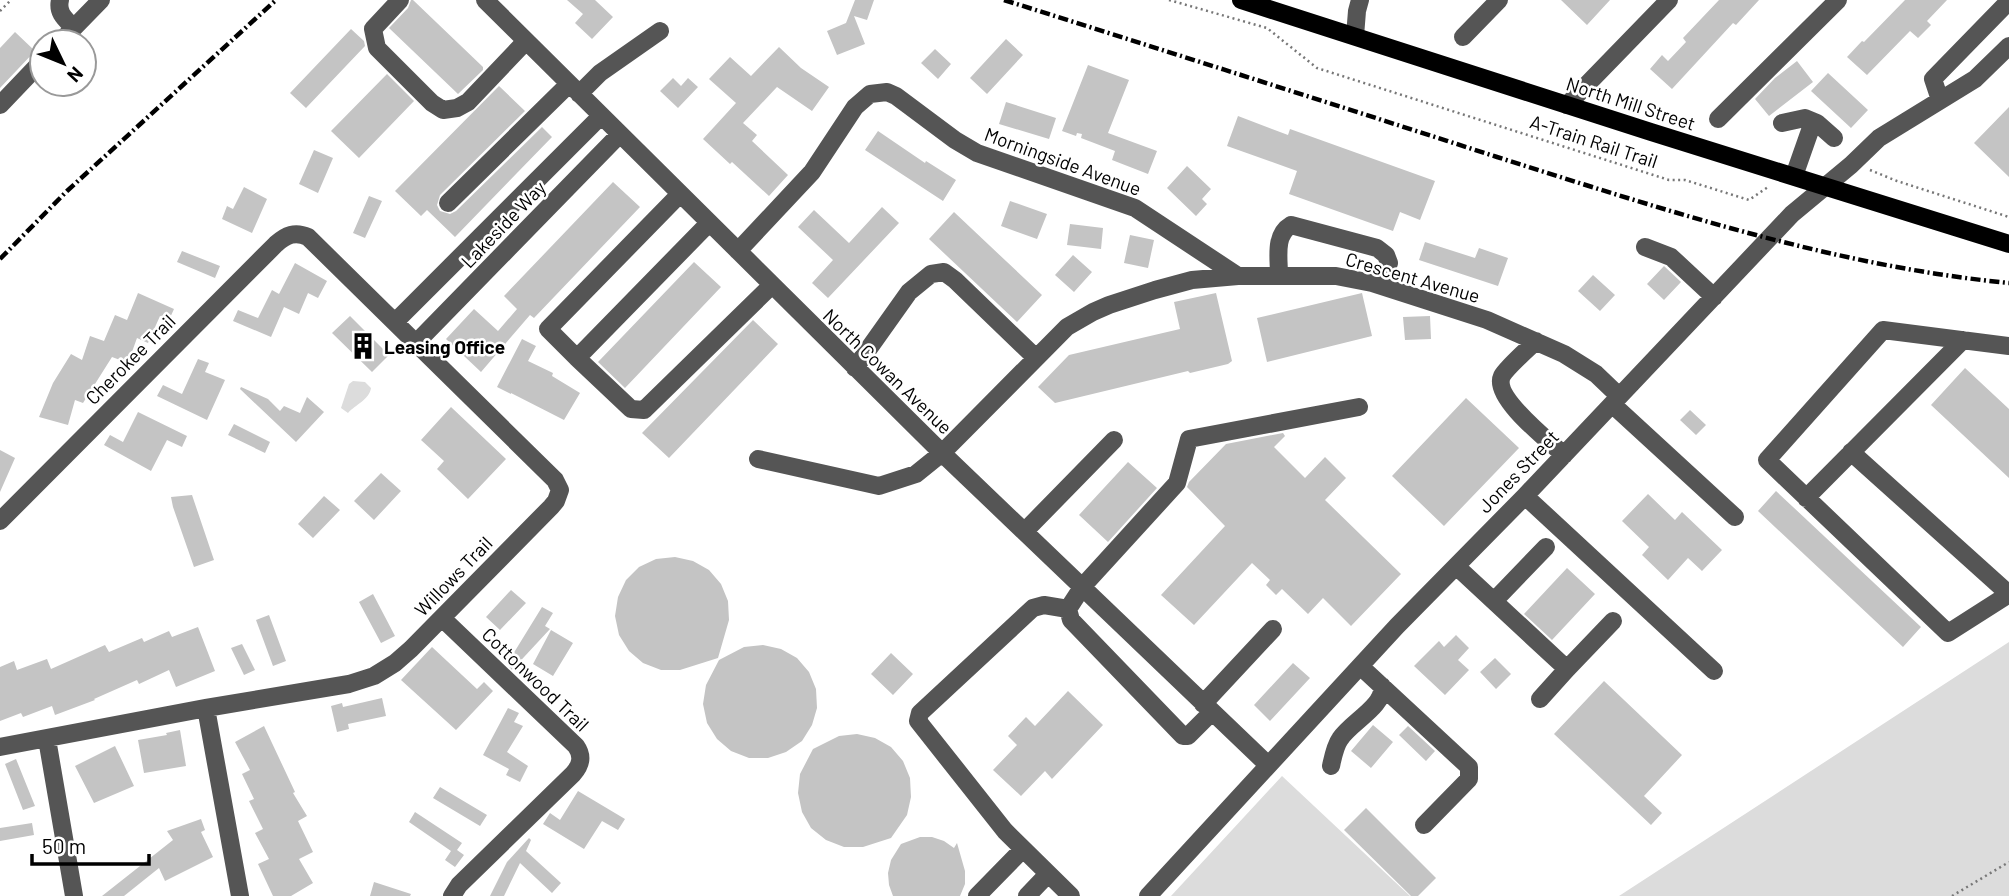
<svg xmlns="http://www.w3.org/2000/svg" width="2009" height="896" viewBox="0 0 2009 896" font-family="Barlow,sans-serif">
	<rect width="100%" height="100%" fill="#fff"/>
	<path fill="#dcdcdc" d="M353 381 365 382 371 388C369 400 356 404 348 413L341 408 349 384Z
		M2009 642V896H1619Z
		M1282 776 1410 896H1171Z"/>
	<path fill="#c4c4c4" d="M411 0H413L483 67V70L458 94 389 28 408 8Z
		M567 0H595L613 17 592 39 575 23 583 14Z
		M855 0H874L867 20 854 16 865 44 837 55 827 31 846 23Z
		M1561 0H1610L1587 25Z
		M1719 0H1759L1736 25 1733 23 1672 89 1650 69 1662 55 1668 61 1686 42 1683 38Z
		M1905 0H1947L1927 21 1931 25 1918 38 1910 31 1867 75 1847 57 1862 41 1864 42Z
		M351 29 364 41 365 46 306 108 290 93Z
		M15 32 35 51 0 88V48Z
		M1006 39 1023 55 987 94 970 78Z
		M779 47 801 68 829 87 812 111 777 87 743 123 757 135 752 141 788 175 769 196 732 162 730 164 703 139 736 103 709 79 730 57 751 76Z
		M935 49 951 64 938 79 921 63Z
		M1797 61 1813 82 1769 116 1755 99 1775 78Z
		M1088 65 1129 80 1108 133 1157 151 1148 174 1112 160 1115 151 1081 138 1082 134 1077 133 1076 136 1062 131Z
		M1828 73 1868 110 1851 128 1811 91Z
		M387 74 414 101 359 158 331 131Z
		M673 78 681 86 688 78 698 87 678 108 660 91Z
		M499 86 525 111 440 195 437 205 440 211 450 214 456 211 542 127 552 137 455 237 427 210 421 216 395 191Z
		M1006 102 1056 118 1049 139 999 124Z
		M2009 107V177L1974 143Z
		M1238 116 1288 135 1290 129 1435 181 1420 220 1400 212 1393 231 1289 194 1297 171 1227 146Z
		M878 131 925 163 926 161 956 180 943 201 865 150Z
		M314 150 333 158 318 193 299 184Z
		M1187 166 1211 189 1202 199 1207 204 1196 216 1167 188Z
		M613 182 640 207 534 318 530 315 481 372 446 339 474 309 498 331 517 309 504 296Z
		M244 187 267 199 252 233 222 219 227 206 233 209Z
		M369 196 382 201 365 238 353 233Z
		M1010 201 1047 214 1037 239 1001 226Z
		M882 207 899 223 828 298 812 283 833 260 798 227 814 210 849 243Z
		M954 212 1042 295 1017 322 929 239Z
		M1070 224 1103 228 1101 249 1067 245Z
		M1130 235 1154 240 1148 268 1124 263Z
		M1425 242 1475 258 1479 248 1508 258 1498 286 1419 260Z
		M182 251 220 266 215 278 177 262Z
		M1073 255 1092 272 1074 292 1055 275Z
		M694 262 721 287 625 388 598 362Z
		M295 263 327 281 318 298 308 293 299 314 284 307 271 337 233 321 238 310 258 318 272 290 279 294Z
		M1664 266 1681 282 1664 300 1647 284Z
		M1593 275 1615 295 1600 311 1578 291Z
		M138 293 174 309 169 320 160 316 148 343 137 338 128 363 112 357 83 403 75 400 68 425 39 417 53 383 71 354 82 360 90 336 104 341 115 315 127 320Z
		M1216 293 1232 361 1228 364 1190 373 1188 371 1055 403 1038 387 1069 355 1180 329 1174 302Z
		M1362 293 1372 336 1267 362 1257 318Z
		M350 316 389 355 372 372 332 333Z
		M1430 316 1431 339 1405 340 1403 317Z
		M753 320 778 344 669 458 642 433Z
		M522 339 536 346 528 361 553 373 552 376 580 393 564 420 511 393V394L497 387Z
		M198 359 209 363 205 372 225 380 207 420 157 396 163 385 182 394Z
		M1965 368 2009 409V478L1931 405Z
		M241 387 268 399 280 411 284 406 300 413 307 397 324 412 296 442 240 389Z
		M1466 398 1519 448 1444 526 1392 476Z
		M451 407 506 459 468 499 437 469 444 461 421 440Z
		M1690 410 1706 425 1696 435 1680 420Z
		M138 412 187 436 182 447 167 440 151 471 104 445 110 435 123 442Z
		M234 424 270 442 265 453 228 435Z
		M1283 433 1285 436 1274 447 1305 478 1325 457 1346 478 1325 500 1401 574 1351 626 1323 598 1308 614 1282 589 1276 595 1266 585 1270 580 1252 563 1194 625 1161 595 1225 526 1187 487 1189 482 1226 444Z
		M0 450 15 458 0 492Z
		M1128 462 1157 488 1108 542 1079 515Z
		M381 473 401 491 374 520 354 501Z
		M1776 491 1921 627 1903 647 1758 511Z
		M1648 494 1675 520 1682 512 1722 550 1702 571 1688 558 1668 580 1642 555 1649 547 1622 521Z
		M192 495 214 560 194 567 173 507 171 497Z
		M324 496 340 510 313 538 298 524Z
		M675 557 693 561 709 570 721 584 728 601 729 620 718 658 680 670H661L643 663 629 651 619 635 615 616 618 597 626 580 639 567 656 559Z
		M1567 568 1595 594 1552 640 1524 614Z
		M511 590 526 603 500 630 486 617Z
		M373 594 395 636 381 643 359 602Z
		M542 607 553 613 545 626 550 629 512 670 507 664Z
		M269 615 286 661 273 666 256 620Z
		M198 627 215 671 176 687 169 670 139 684 137 680 94 699 95 700 55 715 52 706 23 717 21 713 0 721V667L14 661 17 670 47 659 51 669 105 645 109 652 142 638 144 642 169 631 172 637Z
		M551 630 573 643 553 676 533 664Z
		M1456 635 1469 648 1458 660 1469 670 1445 695 1414 666 1439 641 1444 647Z
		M242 644 255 670 244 675 231 648Z
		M763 645 781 649 797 658 809 672 816 689 817 708 812 725 802 741 786 752 768 758H749L731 751 717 739 707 723 703 704 706 685 719 660 744 647Z
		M432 647 477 689 484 682 493 691 456 730 401 680Z
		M891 653 913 674 893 695 871 674Z
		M1495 658 1511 674 1496 689 1480 672Z
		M1293 663 1310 678 1270 721 1254 705Z
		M1604 681 1682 755 1644 796 1662 813 1651 825 1554 734Z
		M1068 691 1103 725 1052 779 1045 771 1021 796 993 770 1017 745 1008 736 1026 717 1035 726Z
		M382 698 386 716 348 724 349 729 337 732 331 706 342 703 343 707Z
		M508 708 519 713 514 722 523 726 507 752 528 766 520 782 506 775 509 769 483 755Z
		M1373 725 1393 742 1371 768 1351 751Z
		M264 726 295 792 293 793 307 816 298 821 313 852 299 859 313 883 291 896H273L258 864 269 859 255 833 263 829 249 801 254 799 242 774 250 770 235 742Z
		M1408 726 1435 751 1426 761 1399 735Z
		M180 730 186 766 144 773 138 740 167 735 166 733Z
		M857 734 875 738 891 747 903 761 910 778 911 797 907 815 891 838 863 847H844L826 840 811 828 802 812 798 793 800 774 813 749 839 736Z
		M115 746 134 786 94 803 75 766Z
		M16 759 35 806 23 810 5 764Z
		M440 787 487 815 480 826 433 798Z
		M578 791 625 819 618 830 602 821 584 849 543 824 550 813 560 820Z
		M1366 808 1436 878 1418 896H1411L1344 830Z
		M415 812 462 843 457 850 464 855 455 867 445 860 451 851 409 822Z
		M201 819 205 830 201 832 213 857 165 881 159 868 124 896H102L173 840 167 831Z
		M32 823 34 835 0 841V828Z
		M920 837H932L944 841 954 848 957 843 965 871V884L960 896H893L889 885 888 873 891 860 901 844Z
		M529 838 531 840 526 851 561 883 552 893 520 863 504 896H490L507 862Z
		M374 882 411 894 410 896H370Z"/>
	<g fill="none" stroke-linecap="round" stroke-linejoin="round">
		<path stroke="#777" stroke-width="2.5" stroke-dasharray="2 3.5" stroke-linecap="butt" d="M1169 0 1267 28 1317 68 1669 180H1685L1749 200 1768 187
			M0 11 11 0
			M1870 170 1897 181 2009 217
			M1952 896 2009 862"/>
		<path stroke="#555" stroke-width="18" d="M60 0C57 13 65 19 74 28
			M400 0 373 29 377 48 432 103 443 110 457 108 468 102 526 41
			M485 0 942 453 1268 765
			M1355 36 1357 11 1360 0
			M1463 37 1499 0
			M60 42 101 0
			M579 94 600 73 660 31
			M1940 100 1933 79 2009 1
			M0 105 42 61
			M1567 105 1669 0
			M1718 119 1838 0
			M1782 123 1805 118 1817 123 1834 138
			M1794 176 1813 122
			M448 203 569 84
			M709 223 577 358 631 409 644 410 772 285
			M1645 247 1671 257 1714 297
			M738 251 812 172 855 107 870 94 887 92 896 96 955 140 977 153 1135 208 1238 276
			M1279 275C1279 258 1274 235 1291 225L1377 248 1386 255 1389 263 1381 285
			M395 322 601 116
			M1536 341C1528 349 1507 367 1502 376 1492 397 1549 441 1564 455
			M416 343 620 134
			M2009 346 1883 330 1767 460 1948 633 2009 594
			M577 358 548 329 680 194
			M855 368 909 292 931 274 944 272 955 280 1035 357
			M1612 404 1735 517
			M1851 452 2009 594
			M758 459 879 486 916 474 942 453 1067 327 1093 312 1109 305 1155 290 1192 280 1238 276H1336L1372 283 1487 320 1564 354 1596 374 1619 396
			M1525 496 1714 671
			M1806 498 1963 340
			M0 521 276 244C286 235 295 231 308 237L555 480 560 490 556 501 551 507 411 649 395 663 374 676 349 684 206 708 0 747
			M1025 531 1114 440
			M1456 566 1567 669 1613 621
			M1494 601 1546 547
			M1068 609 1044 605 1033 608 920 713 918 721 1005 831 1071 896
			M442 618 576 746C583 756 581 765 573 774L459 885 452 896
			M1360 666 1469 767V779L1424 825
			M1540 699 1567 669
			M1203 704 1273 629
			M206 708 240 896
			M1212 712 1188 736H1183L1071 620 1068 609 1083 586 1177 483 1189 439 1359 407
			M47 739 74 896
			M1331 766C1333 757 1335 746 1340 739 1351 722 1385 706 1382 686
			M977 896 1023 849
			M1027 896 1048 874
			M1148 896 1397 626 1525 496 1792 214 1851 165 1879 138 1975 79 2009 46"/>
		<path stroke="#000" stroke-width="18" d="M1241 0 1651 132 2009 244"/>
		<path stroke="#000" stroke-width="4.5" stroke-dasharray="10 3.5 2 3.5" stroke-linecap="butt" d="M1004 0C1169 52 1333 104 1497 157 1665 210 1834 266 2009 283
			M0 259 67 191 276 0"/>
	</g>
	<defs>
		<symbol id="building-bare" viewBox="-9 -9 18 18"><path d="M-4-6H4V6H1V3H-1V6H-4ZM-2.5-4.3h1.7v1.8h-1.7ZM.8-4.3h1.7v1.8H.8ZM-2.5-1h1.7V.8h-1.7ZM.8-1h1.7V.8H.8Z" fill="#000" stroke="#fff" stroke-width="2.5" paint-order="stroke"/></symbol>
	</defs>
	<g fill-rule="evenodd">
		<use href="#building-bare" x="344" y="327" width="38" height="38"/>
	</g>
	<g text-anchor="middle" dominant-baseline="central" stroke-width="5" stroke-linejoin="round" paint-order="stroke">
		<g font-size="19" fill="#000" stroke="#fff">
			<text transform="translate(1631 103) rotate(18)">North Mill Street</text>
			<text transform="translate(1594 141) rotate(18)">A-Train Rail Trail</text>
			<text transform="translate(1063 161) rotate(20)">Morningside Avenue</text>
			<text transform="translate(503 224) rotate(-46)">Lakeside Way</text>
			<text transform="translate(1413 277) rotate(16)">Crescent Avenue</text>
			<text transform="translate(130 359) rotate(-45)">Cherokee Trail</text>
			<text transform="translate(888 371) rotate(44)">North Cowan Avenue</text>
			<text transform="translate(1518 471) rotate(-46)">Jones Street</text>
			<text transform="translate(453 576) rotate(-46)">Willows Trail</text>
			<text transform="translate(536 679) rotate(44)">Cottonwood Trail</text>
		</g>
		<g font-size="19" font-weight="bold" fill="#000" stroke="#fff" text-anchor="start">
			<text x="384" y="346">Leasing Office</text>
		</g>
	</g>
	<g transform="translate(63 63) rotate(133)"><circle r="33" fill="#ffffff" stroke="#999999" stroke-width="2"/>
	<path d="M0-5L12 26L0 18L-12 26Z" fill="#000000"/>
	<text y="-10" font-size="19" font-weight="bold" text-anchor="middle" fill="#000000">N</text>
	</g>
	<path d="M32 854v10h117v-10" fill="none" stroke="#000000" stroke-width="3.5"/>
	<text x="42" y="854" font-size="21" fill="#000000" stroke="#ffffff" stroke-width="5" paint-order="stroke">50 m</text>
</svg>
